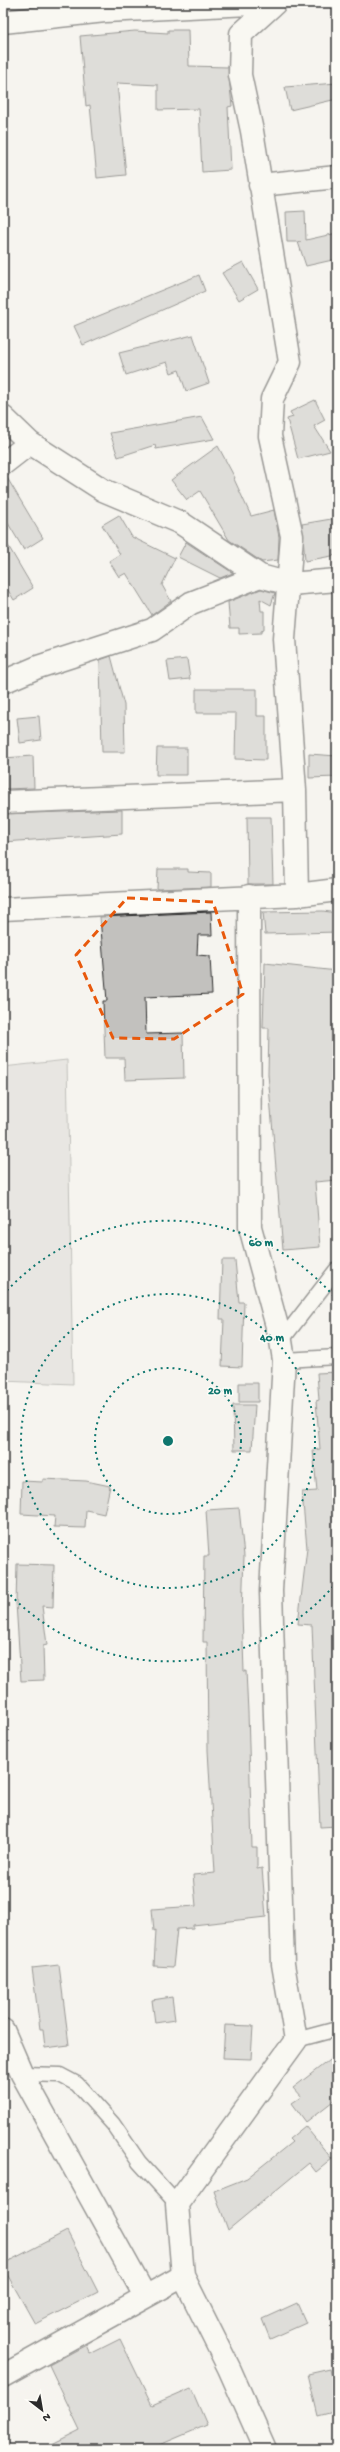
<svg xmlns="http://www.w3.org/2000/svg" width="340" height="2452" viewBox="0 0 340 2452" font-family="'Gochi Hand',sans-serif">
	<rect width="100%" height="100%" fill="#f5f4ef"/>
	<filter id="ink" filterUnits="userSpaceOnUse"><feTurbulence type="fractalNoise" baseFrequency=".025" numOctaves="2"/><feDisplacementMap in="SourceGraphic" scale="8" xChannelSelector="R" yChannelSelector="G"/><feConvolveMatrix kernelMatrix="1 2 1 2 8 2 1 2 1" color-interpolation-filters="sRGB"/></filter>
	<g filter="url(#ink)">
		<path fill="#d7d6d2" stroke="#81807e" d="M67 1060 73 1384 3 1381V1067Z"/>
		<path fill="#c2c1be" stroke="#2b2b2b" d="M168 30H188L189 66 228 67 232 106 228 107 231 170 202 172 199 109 158 110V85L117 83 126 175 97 178 90 105 86 106 80 36 135 31 168 33Z
			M337 83V99L290 110 285 87Z
			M305 211 306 240 337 233V259L306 266 298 242H301H287L286 212Z
			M243 262 258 289 239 300 222 273Z
			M199 275 205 291 83 345 74 326Z
			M193 335 209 383 186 391 179 370 171 373 167 362 126 375 119 353Z
			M315 400 325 420 314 426 330 451 298 459 287 419 293 417 290 412Z
			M202 417 214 439 156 449 155 445 118 457 110 433Z
			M218 446 235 478 234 479 251 516 274 510 279 537 278 560 262 562 229 540 200 491 187 500 171 480Z
			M3 476H6L43 538 24 550 3 515Z
			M119 515 132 537 175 558 162 585 171 601 152 615 126 573 119 577 109 561 120 554 102 525Z
			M337 518V555L305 561 302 524Z
			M3 537 33 588 14 600 3 582Z
			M186 542 233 573 220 578 178 557Z
			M261 589 275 593 271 605 260 599 261 611H264V630L261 631V633L239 634V628H230L228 602Z
			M111 656 124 705 125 752H102L100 660Z
			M187 659 190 679 170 681 167 661Z
			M196 689H257V716H266V760L235 759 236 713H196Z
			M39 716 41 740 20 743 17 718Z
			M157 748H187V775H156Z
			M309 754 337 756V777L309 778Z
			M33 756 34 788 3 789V758Z
			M122 810V834L3 842V814Z
			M247 817H271L273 884H248Z
			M158 869H188V872L211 873V887L157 889Z
			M323 911 337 913V932L265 934 263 912Z
			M211 912 212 935H198L197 955 210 956 212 994 145 997 146 1034 183 1033 184 1078 125 1080 124 1058H105L103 1001H107L100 917Z
			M265 963 337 971V1180L315 1182 320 1247 283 1250 268 1074 269 1028H263Z
			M222 1260H235L239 1302H244L242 1367 222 1366 224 1319H220Z
			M337 1372V1826L320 1827 312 1625 298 1624 307 1548 302 1492 317 1491 313 1450 320 1449 316 1401 319 1400 317 1373Z
			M239 1383H258V1402H239Z
			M233 1405H255L252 1450H234Z
			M43 1479 86 1481 110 1486 104 1514 86 1510 85 1528 54 1527 55 1516 21 1514 22 1481 43 1482Z
			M239 1508 244 1556 242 1613 244 1672 246 1671 248 1712 252 1847H257V1869L262 1868 266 1917 193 1925V1928L177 1929 173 1967 154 1966 156 1930 154 1931 152 1909 196 1906 193 1875 215 1873 208 1750 207 1642H203L204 1556H209L206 1510Z
			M17 1564 54 1565 53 1607 42 1606 47 1645 43 1646 44 1680 21 1681 16 1603Z
			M59 1965 69 2045 45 2048 43 2029H40L32 1968Z
			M172 1997 175 2020 155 2023 152 2000Z
			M225 2025 253 2026 251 2059 223 2058Z
			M337 2054V2098L306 2122 292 2103 301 2097 293 2088Z
			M305 2126 332 2159 316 2172 309 2163 228 2230 214 2191 247 2178 292 2142 289 2139Z
			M67 2231 98 2292 35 2324 3 2267V2264Z
			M297 2303 306 2323 270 2339 262 2319Z
			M120 2339 152 2405 191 2388 207 2425 150 2449H42L80 2430 49 2365 86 2345 90 2354Z
			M330 2369 337 2399V2411L318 2416 308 2374Z"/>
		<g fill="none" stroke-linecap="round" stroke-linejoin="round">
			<defs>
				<path id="lane" d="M281 1341 337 1269
					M284 1360 337 1357
					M296 2040 337 2029
					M22 2074 60 2075 77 2084 113 2124 139 2162 177 2204"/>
				<path id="street" d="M3 22 105 11 272 3
					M260 185 337 177
					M3 417 30 443 103 490 181 523 260 576 290 584 337 580
					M3 464 30 443
					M3 682 38 667 152 630 191 603 260 576
					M3 802 295 790
					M297 895 337 890
					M249 896 250 1227 281 1341 284 1360 271 1591 283 1964 296 2040 177 2204 183 2276 229 2368 265 2449
					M3 909 297 895 295 790 284 639 292 536 270 436 272 399 290 362 252 131 240 75 241 34 275 3
					M3 2030 22 2074 145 2296
					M3 2376 183 2276"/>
			</defs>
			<use href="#lane" stroke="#2b2b2b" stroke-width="17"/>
			<use href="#street" stroke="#2b2b2b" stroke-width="25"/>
			<use href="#lane" stroke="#fdfcf7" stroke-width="14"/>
			<use href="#street" stroke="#fdfcf7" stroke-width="22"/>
		</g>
	</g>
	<path d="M0 0H340V2452H0ZM127 898 213 902 243 994 174 1039 113 1038 76 955Z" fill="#f5f4ef" fill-opacity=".55" fill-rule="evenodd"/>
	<path fill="none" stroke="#e8590c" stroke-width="3" stroke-dasharray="8 5" stroke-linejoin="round" d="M127 898 213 902 243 994 174 1039 113 1038 76 955Z"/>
	<g fill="none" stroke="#0f766e" stroke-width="2" stroke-dasharray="2 4">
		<circle cx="168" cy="1441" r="73"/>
		<circle cx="168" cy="1441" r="147"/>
		<path d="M337 1582A220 220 0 0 1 3 1587M3 1295A220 220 0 0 1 337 1300"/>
	</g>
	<circle cx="168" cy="1441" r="6" fill="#0f766e" stroke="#fdfcf7" stroke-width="2"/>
	<g font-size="12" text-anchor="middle" font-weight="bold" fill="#0f766e" stroke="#fdfcf7" stroke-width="3" stroke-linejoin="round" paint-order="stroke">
		<text x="261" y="1246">60 m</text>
		<text x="272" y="1341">40 m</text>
		<text x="220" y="1394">20 m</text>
	</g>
	<rect width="340" height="2452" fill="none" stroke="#fdfcf7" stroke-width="16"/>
	<rect x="8" y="8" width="324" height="2436" fill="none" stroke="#2b2b2b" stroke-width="1.5" filter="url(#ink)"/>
	<g transform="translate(42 2410) rotate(149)" stroke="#fdfcf7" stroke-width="3" paint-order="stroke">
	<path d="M0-3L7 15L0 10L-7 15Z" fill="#2b2b2b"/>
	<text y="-6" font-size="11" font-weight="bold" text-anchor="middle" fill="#2b2b2b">N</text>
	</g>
</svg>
